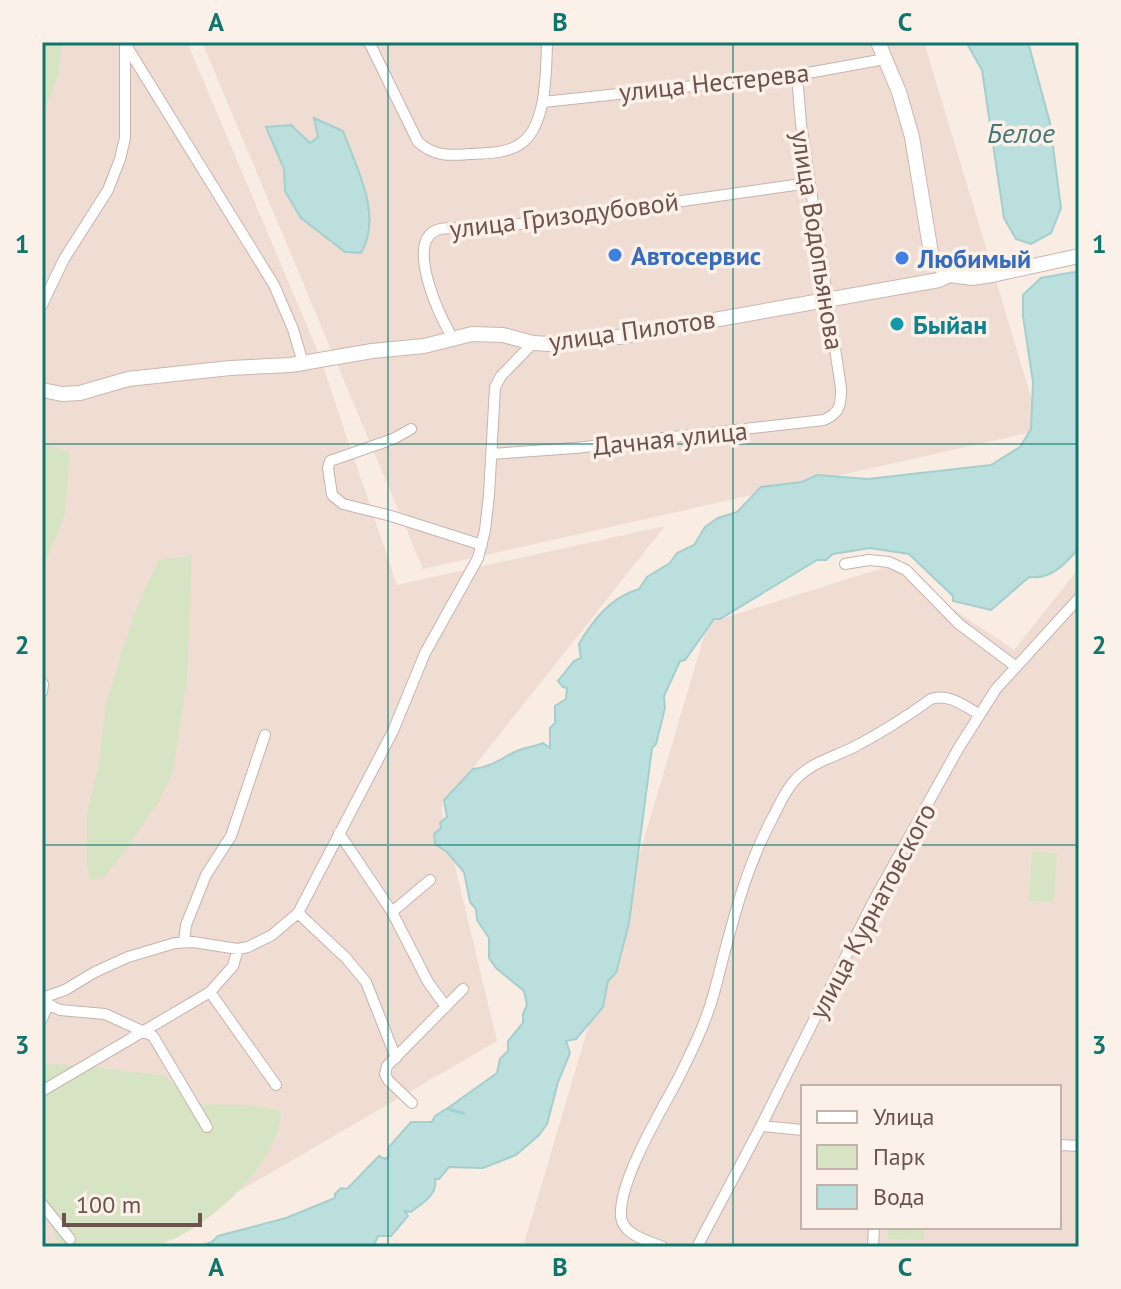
<svg xmlns="http://www.w3.org/2000/svg" width="1121" height="1289" viewBox="0 0 1121 1289" font-family="'PT Sans',sans-serif">
	<rect width="100%" height="100%" fill="#f8ece3"/>
	<path fill="#efddd3" fill-rule="evenodd" d="M42 42H187L318 352 397 585 665 526 441 808 497 1041 143 1247H42Z
		M202 42H924L1041 430 423 569Z
		M889 566 1014 650 1079 568V1247H523L708 623ZM803 1087H1059V1227H803Z"/>
	<path fill="#d7e4c4" d="M42 42H63L58 77 42 116Z
		M42 444 70 452 65 514 42 571Z
		M192 555 187 681 173 772 159 801 127 848 105 876 91 881 87 868V812L98 768 107 699 134 615 158 560Z
		M1032 852 1057 853 1054 902 1029 901Z
		M48 1064 80 1065 165 1076 182 1091 188 1104 251 1105 281 1111C281 1163 201 1237 152 1246 123 1252 88 1247 59 1247L42 1199V1067Z
		M888 1227H924V1240L888 1239Z"/>
	<path fill="#bbdfdd" stroke="#a3cfce" stroke-width="2" d="M966 42H1028L1050 123 1061 208 1051 233 1031 244 1016 239 1004 218 982 70Z
		M314 118 343 131C357 169 383 216 361 253L345 252 301 218 285 191 284 169 266 127 291 125 310 143 318 137Z
		M1074 272 1079 274V548C1065 564 1051 580 1029 577L991 610 953 601V596L909 554 870 548 833 554 826 560H817L720 619H714L685 660 680 661 664 696 665 708 656 744 652 748 629 923 616 973 608 981 603 1007 576 1039 566 1041 570 1053 558 1082 547 1124 539 1135 516 1155 483 1168 449 1167 439 1179H435C438 1195 422 1203 411 1212L405 1211 408 1216 391 1236H378L374 1245 196 1247 212 1242 218 1236 286 1218 335 1198V1194L341 1188 347 1189 379 1156 385 1159 389 1156 388 1148 411 1122H432L435 1116 446 1109 465 1114 448 1108 497 1073 500 1059 508 1051V1041L523 1023V1014L527 1005 524 991 496 968 489 958V938L477 920 476 909 470 902 464 872 447 852 435 844 434 834 441 828 440 823 447 817 444 800 473 769C492 767 501 758 517 751 525 747 534 747 543 743L550 748V728L555 723V706L566 699 567 688 563 687 558 681 574 661 581 658 579 644C593 620 611 597 639 589L647 577 670 563 677 553 694 545 705 527 718 518 737 512 761 487 802 482 817 475 868 479 991 465 1020 447 1031 429 1033 382 1023 316V295L1041 278Z"/>
	<g fill="none" stroke-linecap="round" stroke-linejoin="round">
		<defs>
			<path id="street" d="M124 42 274 285 293 329 303 363
				M369 42 418 142C434 156 448 156 469 154 487 153 508 154 523 142 547 122 546 71 547 42
				M543 102 797 75 885 59
				M42 305 64 259 108 190 120 159 125 138V44
				M453 338C440 319 405 242 437 230 448 226 463 229 475 229 488 229 500 227 513 225L809 183
				M411 429 393 439 330 461 328 468 332 495 343 504 391 516 482 545
				M491 454 575 448 824 420C840 413 841 405 841 388L801 124 797 75
				M845 564 869 560 889 562 906 570 959 624 1015 666
				M42 692 43 684
				M339 833 392 912 428 982 446 1007
				M392 912 430 880
				M298 913 346 958 366 982 396 1058
				M184 942 186 925 206 875 231 836 265 735
				M210 992 276 1085
				M42 998 65 990 95 972 128 957 175 943 193 942 238 949 248 947 272 935 298 913 393 731 425 653 478 558 485 530 489 495 495 387 501 376 533 343
				M42 1001 60 1010 105 1014 153 1036 207 1127
				M42 1019 48 1005
				M42 1091 210 992 233 966 238 949
				M412 1103 388 1080 385 1074 387 1066 463 989
				M761 1126 803 1130
				M1059 1145 1079 1146
				M42 1204 70 1239
				M663 1247C649 1241 623 1235 621 1217 618 1183 659 1114 676 1083 690 1055 706 1023 714 993 730 932 743 872 774 815 780 803 786 789 796 779 812 762 834 757 854 747 881 733 906 717 931 699 949 693 964 706 979 714
				M697 1247 761 1126 872 904 958 749 996 689 1079 598
				M873 1247 874 1227"/>
			<path id="secondary" d="M878 42 899 92 912 137 931 253 934 261 950 275
				M42 390 62 394 80 393 128 379 230 368 291 365 372 351 424 346 472 334 503 335 533 343 550 344 618 337 939 280 950 275 972 278 992 275 1079 256"/>
		</defs>
		<use href="#street" stroke="#c7b3ac" stroke-width="12"/>
		<use href="#secondary" stroke="#ccb5ac" stroke-width="16"/>
		<use href="#street" stroke="#fff" stroke-width="10"/>
		<use href="#secondary" stroke="#fff" stroke-width="14"/>
	</g>
	<path fill="none" stroke="#0f766e" stroke-width="2" stroke-opacity="0.55" d="M388 42V1247M733 42V1247M42 444H1079M42 845H1079"/>
	<g fill="#3f7fe0" stroke="#fcf1e9" stroke-width="3">
		<circle cx="615" cy="255" r="8"/>
		<circle cx="902" cy="258" r="8"/>
	</g>
	<circle fill="#0f9aa8" stroke="#fcf1e9" stroke-width="3" cx="897" cy="324" r="8"/>
	<g text-anchor="middle" dominant-baseline="central" stroke-width="7" stroke-linejoin="round" paint-order="stroke">
		<g font-size="26" fill="#6d524d" stroke="#fcf1e9">
			<text transform="translate(714 82) rotate(-6)">улица Нестерева</text>
			<text transform="translate(564 215) rotate(-7)">улица Гризодубовой</text>
			<text transform="translate(818 240) rotate(81)">улица Водопьянова</text>
			<text transform="translate(632 330) rotate(-8)">улица Пилотов</text>
			<text transform="translate(670 438) rotate(-6)">Дачная улица</text>
			<text transform="translate(872 911) rotate(-62)">улица Курнатовского</text>
		</g>
		<g font-size="26" font-weight="bold" fill="#366cbe" stroke="#fcf1e9" text-anchor="start">
			<text x="631" y="255">Автосервис</text>
			<text x="918" y="258">Любимый</text>
		</g>
		<g font-size="26" font-weight="bold" fill="#0d838f" stroke="#fcf1e9" text-anchor="start">
			<text x="913" y="324">Быйан</text>
		</g>
		<g font-size="28" font-style="italic" fill="#477777" stroke="#fcf1e9">
			<text x="1021" y="132">Белое</text>
		</g>
	</g>
	<rect width="1121" height="1289" fill="none" stroke="#fcf1e9" stroke-width="88"/>
	<rect x="801" y="1085" width="260" height="144" fill="#fcf1e9" stroke="#c3b1ab" stroke-width="2"/>
	<rect x="817" y="1111" width="40" height="12" fill="#ffffff" stroke="#c3b1ab" stroke-width="2"/>
	<text x="873" y="1125" font-size="24" fill="#6d524d">Улица</text>
	<rect x="817" y="1145" width="40" height="24" fill="#d7e4c4" stroke="#c3b1ab" stroke-width="2"/>
	<text x="873" y="1165" font-size="24" fill="#6d524d">Парк</text>
	<rect x="817" y="1185" width="40" height="24" fill="#bbdfdd" stroke="#c3b1ab" stroke-width="2"/>
	<text x="873" y="1205" font-size="24" fill="#6d524d">Вода</text>
	<path d="M64 1213v12h136v-12" fill="none" stroke="#6d524d" stroke-width="4"/>
	<text x="76" y="1213" font-size="24" fill="#6d524d" stroke="#fcf1e9" stroke-width="6" paint-order="stroke">100 m</text>
	<rect x="44" y="44" width="1033" height="1201" fill="none" stroke="#0f766e" stroke-width="3"/>
	<g font-size="26" text-anchor="middle" font-weight="bold" fill="#0f766e">
		<text x="216" y="31">A</text>
		<text x="560" y="31">B</text>
		<text x="905" y="31">C</text>
		<text x="22" y="253">1</text>
		<text x="1099" y="253">1</text>
		<text x="22" y="654">2</text>
		<text x="1099" y="654">2</text>
		<text x="22" y="1054">3</text>
		<text x="1099" y="1054">3</text>
		<text x="216" y="1276">A</text>
		<text x="560" y="1276">B</text>
		<text x="905" y="1276">C</text>
	</g>
</svg>
